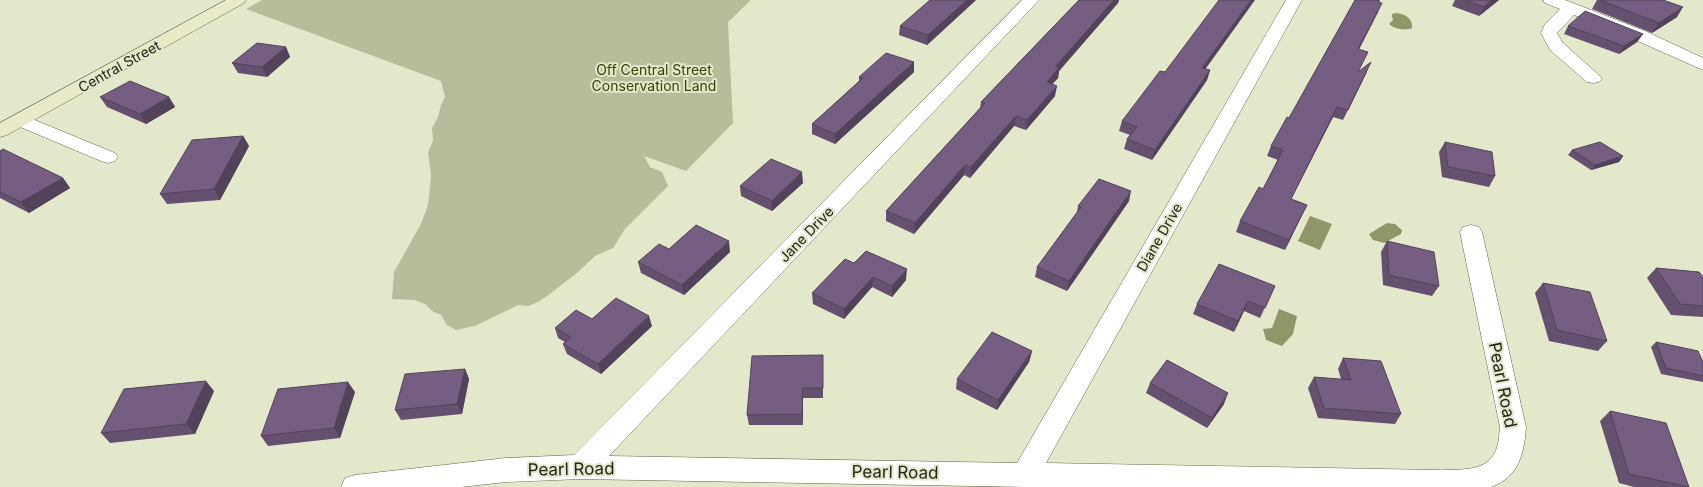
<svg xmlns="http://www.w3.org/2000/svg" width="1703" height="487" viewBox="0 0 1703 487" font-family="Inter,sans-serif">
	<rect width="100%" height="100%" fill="#e4e8ca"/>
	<path fill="#b8bc9b" d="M262 0H751L728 22 733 123 686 171 644 156 650 167 662 172 668 186 625 229 613 248 595 256 577 273 547 296 538 302 528 306 518 305 475 326 456 330 447 325 441 315 432 311 425 304 415 300 392 299 394 272 421 224 428 205 431 175 428 152 433 141 432 128 438 117 441 105 445 97 441 81 246 9Z"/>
	<path fill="#91956a" d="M1396 13C1405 14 1413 18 1412 28 1405 31 1394 29 1389 24L1393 20 1392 16V14Z
		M1310 216 1332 224 1320 250 1298 241Z
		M1387 223 1395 224 1402 230 1401 234 1384 243 1373 240 1369 234Z
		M1279 309 1297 316 1293 334 1282 346 1266 340 1263 329 1272 328Z"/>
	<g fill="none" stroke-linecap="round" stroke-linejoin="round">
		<defs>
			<path id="street" d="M1022 0H1039L609 456 1017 463 1286 0H1302L1046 463 1437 470C1455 469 1484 473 1494 454 1499 446 1499 436 1500 427L1460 232 1463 227 1471 225 1479 227 1482 232 1526 427C1524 454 1519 477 1491 487H1025L581 479 506 482 461 487H341L345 478 355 475 506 458 574 455Z
				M1543 0H1565L1645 31 1703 58V70L1633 39 1574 15 1557 33 1563 43 1602 78 1599 82 1593 83 1587 82 1550 50 1541 33 1545 24 1560 9 1545 3Z
				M20 114 115 153 118 157 115 161 108 163 101 161 13 124 10 120 13 116Z"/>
			<path id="secondary" d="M226 0H246L244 3 7 135 0 137V123Z"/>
		</defs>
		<use href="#street" stroke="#63654b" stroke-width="1"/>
		<use href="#secondary" stroke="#63654b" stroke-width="1"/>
		<use href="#street" fill="#fff" fill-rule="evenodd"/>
		<use href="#secondary" fill="#e8eac8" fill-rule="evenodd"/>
	</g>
	<path fill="#65516f" d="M976 0 927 45 899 35 900 26Z
		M1079 0H1119L1118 3 1059 71 1058 78 1052 84 1055 96 1026 130 1014 126 970 178 964 175 914 234 886 221V211L980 108 981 102Z
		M1355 0H1380L1379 2 1378 12 1359 49V72H1367L1343 120 1333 117 1291 199 1307 205 1285 250 1236 232 1240 221 1263 189 1278 160 1267 156 1271 146 1289 118Z
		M1455 0H1499L1479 16 1452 6Z
		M1597 0H1663L1677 17 1652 33 1592 9Z
		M1568 26 1643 34 1637 42 1619 54 1564 34Z
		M286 47 290 57 267 77 238 73 232 63Z
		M1206 69 1210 70 1207 80 1152 160 1124 149 1127 139 1130 135 1119 131 1122 121 1165 72Z
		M914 72 835 144 812 134V124L859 81V77Z
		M100 97H169L175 107 146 124 107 107Z
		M243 136 249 146 220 200 167 204 160 194Z
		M1445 142 1495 176 1489 187 1442 177 1439 152Z
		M1572 150 1623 156 1619 162 1591 170 1568 155Z
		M0 151 63 178 70 188 29 213 0 198Z
		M803 183 772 211 741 196 740 186Z
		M1129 201 1067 291 1035 277 1037 267 1077 212 1078 206Z
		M1387 241 1439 286 1432 296 1383 285 1381 252Z
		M669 249 730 252 684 295 641 273 638 262Z
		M854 263 906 280 892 297 872 287 844 319 813 304 812 293Z
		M1656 268 1703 277V317L1671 315 1647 278Z
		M1543 283 1607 341 1598 351 1549 341 1535 293Z
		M1275 286 1260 318 1244 311 1234 332 1193 314 1197 304Z
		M592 319 652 326 601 374 567 354 563 344 565 342 558 338 555 328Z
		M1656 342 1703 362V382L1661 374 1651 347Z
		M1032 351 1029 362 997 410 956 389 957 379Z
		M823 355V398H803V425H749L747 415Z
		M1343 358 1401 414 1395 424 1318 418 1308 388 1314 377 1341 379 1338 369Z
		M465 369 469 379 462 414 401 420 395 410Z
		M1150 383 1224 404 1207 428 1146 393Z
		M214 391 195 434 110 443 101 433Z
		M355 392 340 438 268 446 261 436Z
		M1610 411 1689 487H1634L1619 483 1600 421Z"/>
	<path fill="#52425a" d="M967 0H976L927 45 928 35Z
		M1114 0H1119L1118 3 1059 71 1058 78 1045 92 1047 82 1056 66Z
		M1251 0H1255L1199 78 1202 68Z
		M1492 0H1499L1479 16 1484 7Z
		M1382 3 1378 12 1354 59 1358 49Z
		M1683 7 1677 17 1652 33 1659 23Z
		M1643 34 1637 42 1619 54 1624 46Z
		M286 47 290 57 267 77 262 67Z
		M914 62V72L835 144V134Z
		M1210 70 1207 80 1152 160 1155 150Z
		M1057 86 1055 96 1026 130 1027 120Z
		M169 97 175 107 146 124 140 114Z
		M1337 107 1333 117 1286 209Z
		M1016 116 1014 126 970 178 971 167Z
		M243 136 249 146 220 200 214 189Z
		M1623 156 1619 162 1591 170 1595 165Z
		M965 165 964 175 914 234 915 223Z
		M802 172 803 183 772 211V201Z
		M63 178 70 188 29 213 21 202Z
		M1131 191 1129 201 1067 291 1069 281Z
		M1307 205 1302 215 1285 250 1289 240Z
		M729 241 730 252 684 295 682 285Z
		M907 269 906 280 892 297V286Z
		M873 277 872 287 844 319V309Z
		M1248 301 1244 311 1234 332 1238 321Z
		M649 316 652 326 601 374 598 364Z
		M1032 351 1029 362 997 410 998 400Z
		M465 369 469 379 462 414 457 404Z
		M206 381 214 391 195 434 186 424Z
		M348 382 355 392 340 438 334 428Z
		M803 388V425L802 414Z
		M1228 393 1224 404 1207 428 1212 418Z"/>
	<path fill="#755e81" stroke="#52425a" d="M930 0H967L928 35 900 26Z
		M1079 0H1114L1056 66 1059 68 1047 82 1057 86 1027 120 1016 116 971 167 965 165 915 223 886 211 985 103 981 102Z
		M1219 0H1251L1202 68 1210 70 1155 150 1127 139 1137 127 1122 121 1160 71 1165 72Z
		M1355 0H1379L1378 2 1382 3 1358 49 1368 52 1358 72 1371 62 1348 110 1337 107 1291 199 1307 205 1289 240 1240 221 1259 187 1263 189 1283 150 1271 146 1287 117 1289 118Z
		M1466 0H1492L1484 7Z
		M1600 0H1663L1683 7 1659 23Z
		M1585 11 1643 34 1624 46 1568 26Z
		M257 43 286 47 262 67 232 63Z
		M886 53 914 62 835 134 812 124 863 78 859 77Z
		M130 81 169 97 140 114 100 97Z
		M243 136 214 189 160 194 192 140Z
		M1445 142 1492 152 1495 176 1448 167Z
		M1600 142 1623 156 1595 165 1572 150Z
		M3 149 63 178 21 202 0 192V151Z
		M771 159 802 172 772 201 740 186Z
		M1099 179 1131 191 1069 281 1037 267 1081 207 1078 206Z
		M696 225 729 241 682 285 638 262 659 244 669 249Z
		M1387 241 1434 252 1439 286 1389 275Z
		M866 251 907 269 892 286 873 277 844 309 812 293 845 259 854 263Z
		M1219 264 1275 286 1265 308 1248 301 1238 321 1197 304Z
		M1656 268 1699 272 1703 277V306L1680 304Z
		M1543 283 1590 292 1607 341 1557 330Z
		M616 298 649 316 598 364 563 344 571 337 555 328 576 310 592 319Z
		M992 332 1032 351 998 400 957 379Z
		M1656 342 1698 351 1703 362V376L1666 368Z
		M823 355V388H803L802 414 747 415 752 356Z
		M1343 358 1381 361 1401 414 1324 408 1314 377 1351 380Z
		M1167 360 1228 393 1212 418 1150 383Z
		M465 369 457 404 395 410 405 374Z
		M206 381 186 424 101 433 124 389Z
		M348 382 334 428 261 436 278 389Z
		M1610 411 1666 423 1689 487 1629 474Z"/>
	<g text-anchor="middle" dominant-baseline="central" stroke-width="4" stroke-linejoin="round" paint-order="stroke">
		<g font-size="14" fill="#23251a" stroke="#e4e8ca">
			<text transform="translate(119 66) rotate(-29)">Central Street</text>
			<text transform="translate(806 234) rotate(-46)">Jane Drive</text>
			<text transform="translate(1159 237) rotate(-60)">Diane Drive</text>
		</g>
		<g font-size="14" fill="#3b3e06" stroke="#e4e8ca">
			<text x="654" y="69">Off Central Street<tspan x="654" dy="16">Conservation Land</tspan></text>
		</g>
		<g font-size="17" fill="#23251a" stroke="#e4e8ca">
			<text transform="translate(1503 385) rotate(79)">Pearl Road</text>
			<text transform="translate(571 469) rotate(-1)">Pearl Road</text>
			<text transform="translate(895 472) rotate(1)">Pearl Road</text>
		</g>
	</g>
</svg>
